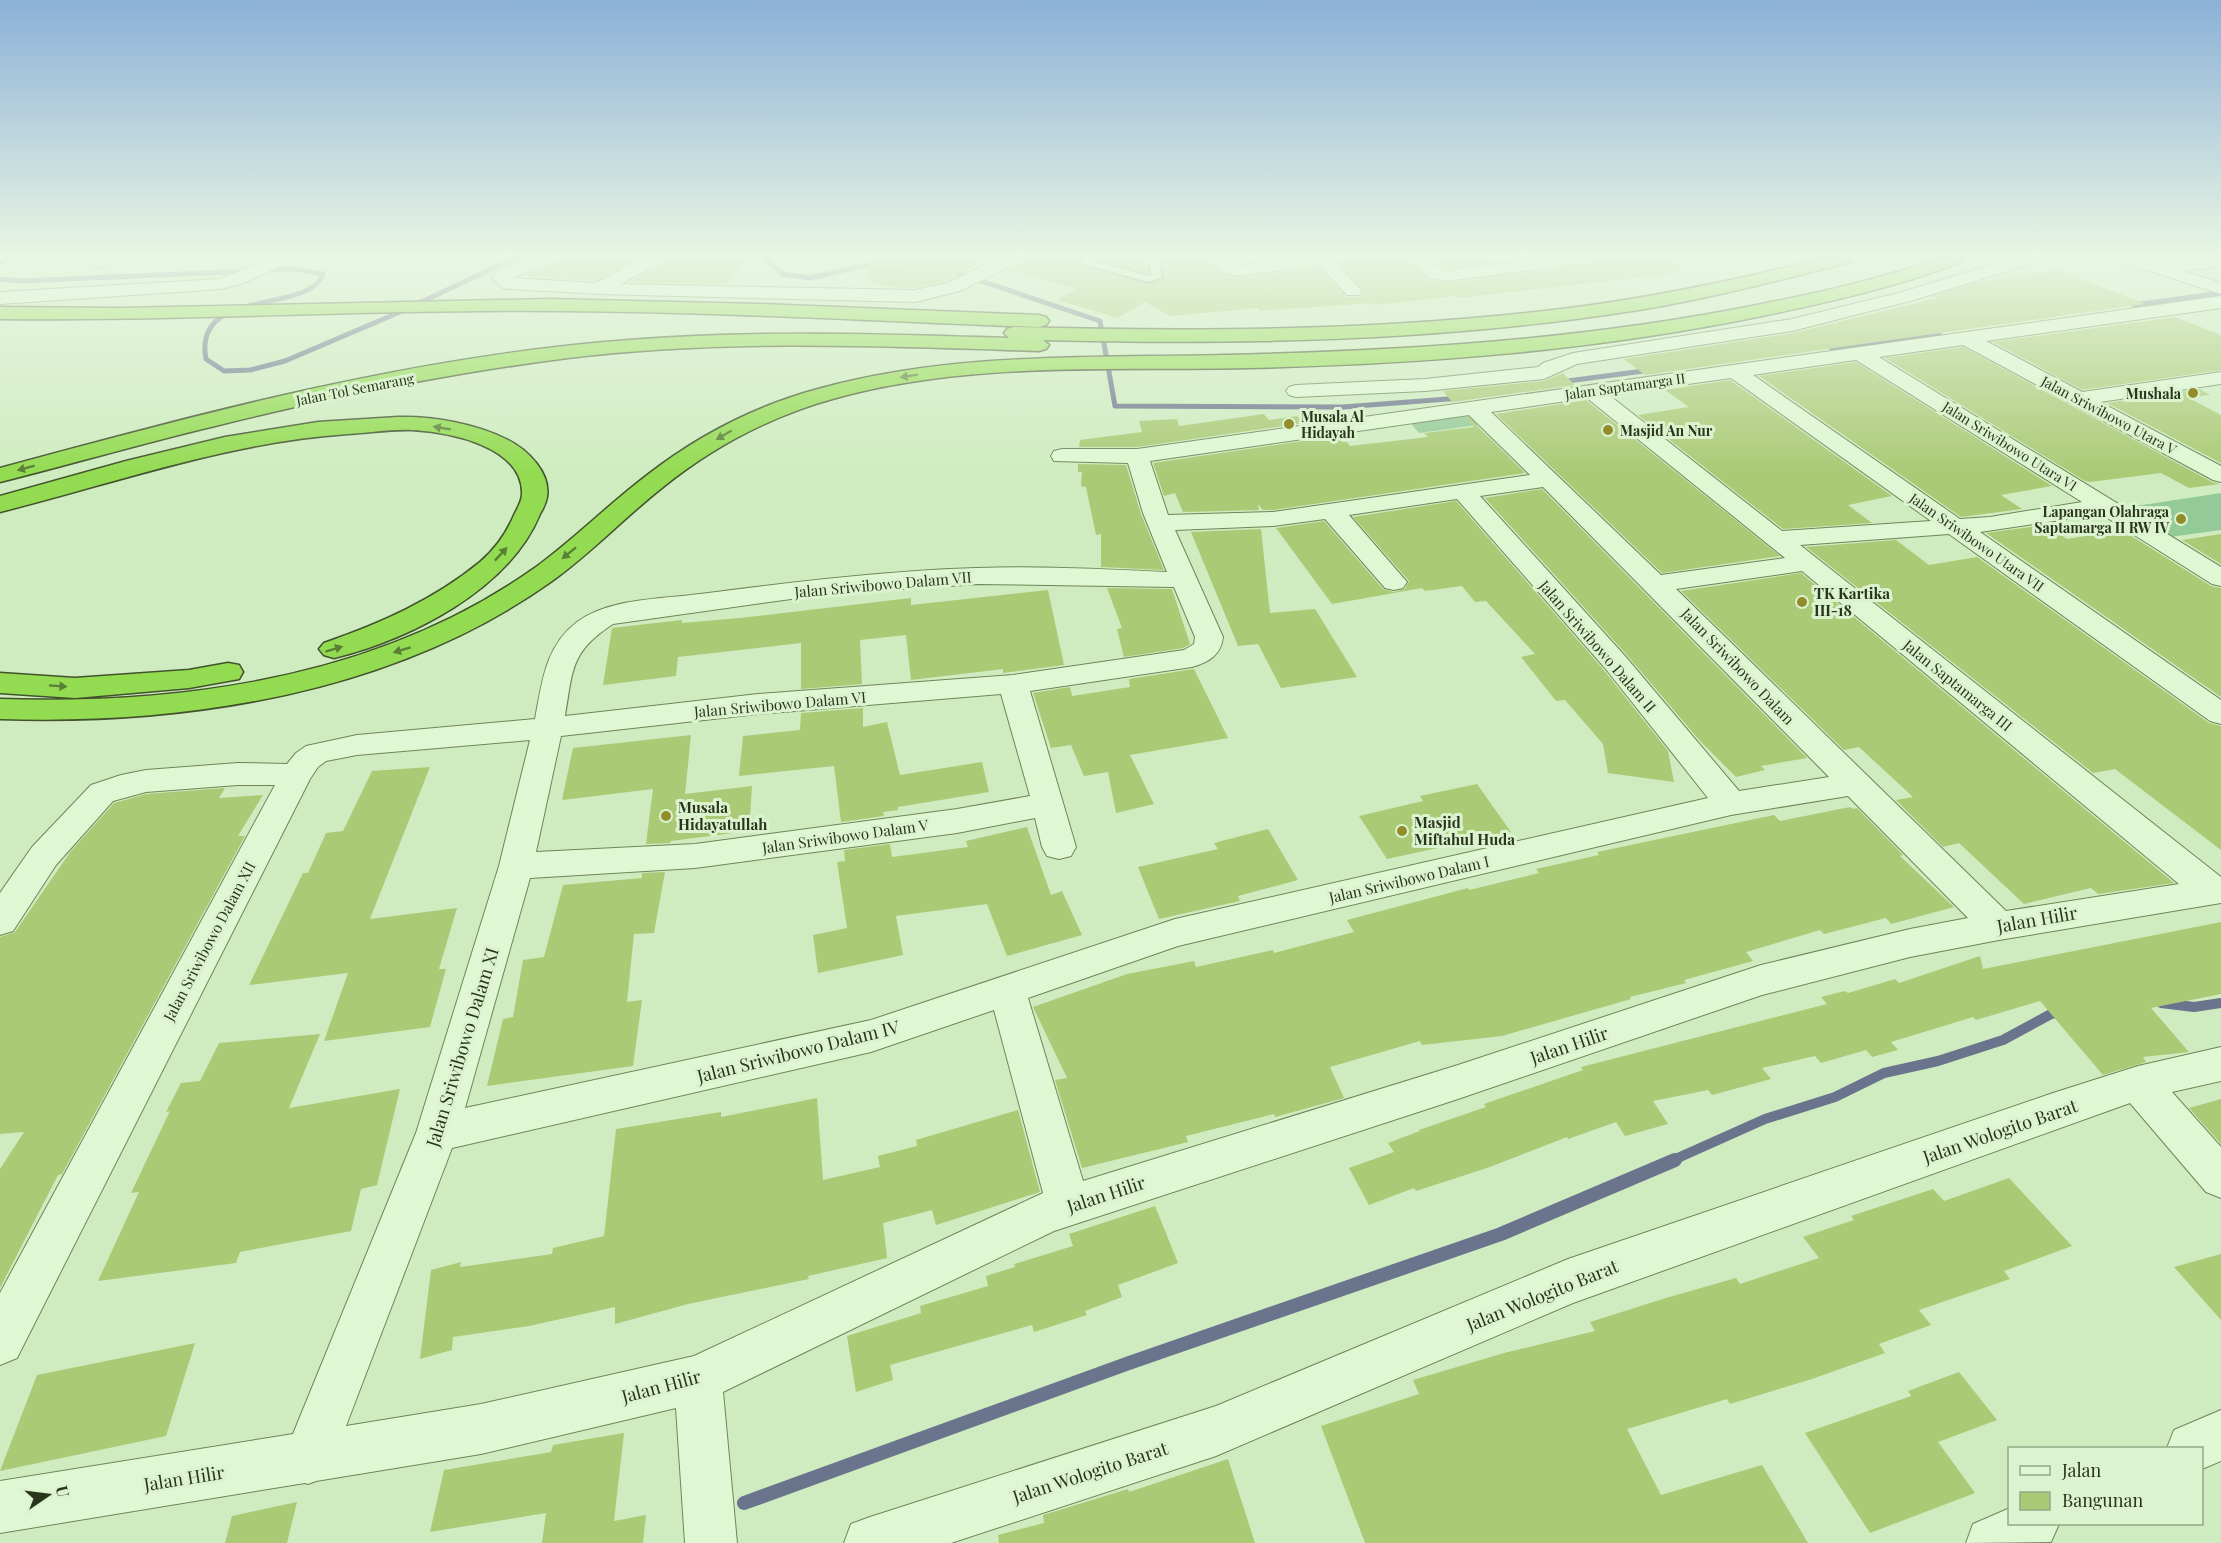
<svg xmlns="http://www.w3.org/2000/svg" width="2221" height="1543" viewBox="0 0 2221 1543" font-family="'Playfair Display',serif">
	<rect width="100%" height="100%" fill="#cfecc0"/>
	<path fill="#94ca98" d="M1467 414 1478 425 1419 433 1409 421Z
		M2221 493V530L2170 537 2123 508Z"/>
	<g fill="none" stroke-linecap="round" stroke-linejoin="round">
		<path stroke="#6a748c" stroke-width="5" d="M764 258 783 274 810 278 879 262
			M0 262 9 258
			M263 270 295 269 323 274C309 315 192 286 206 359L224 371 250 370 285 361 400 312 515 258
			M948 270 1100 321 1115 406 1343 407 1461 398
			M0 279 21 281 249 271
			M2134 305 2221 293
			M1831 348 1939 333
			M1560 382 1651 370"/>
		<path stroke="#6a748c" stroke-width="10" d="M2161 1003 2194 1007 2221 1003
			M1671 1161 1765 1119 1835 1097 1884 1073 1938 1061 2003 1040 2051 1014 2061 1012"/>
		<path stroke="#6a748c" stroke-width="14" d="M744 1503 1129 1363 1501 1234 1675 1160"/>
	</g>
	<path fill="#aaca76" d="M556 258H639L595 281 522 276 552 264Z
		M665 258H749L729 282 720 284 629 282 662 264Z
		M868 258H987L945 281 915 288 892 287 869 282Z
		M1024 258H1077L1085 267 1148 284 1164 278 1159 258H1210L1220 273 1237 278 1318 267 1347 297H1359L1364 291 1338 262 1339 258H1405L1429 280 1447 283 1590 264 1595 258H1678L1679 273 1458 298 1456 296 1372 305 1370 303 1259 311 1258 308 1170 316 1145 302 1118 318 1057 300 1077 289 1008 270 1020 264Z
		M1091 258H1146L1149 274 1093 259Z
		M1426 258H1536L1447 269Z
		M2059 270 2145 304 1645 375 1624 359 1793 333 1937 298 1933 296 1978 282Z
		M2175 317 2221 335V370L2082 390 1993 342Z
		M1963 347 2212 482 2220 484 2189 488 2161 473 2090 482 2085 481 1885 358Z
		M1856 362 2052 486 2001 495 2022 509 1961 517 1759 376Z
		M1563 373 1575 385 1452 402 1443 391 1544 381Z
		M1730 380 1892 496 1848 505 1872 523 1783 529 1638 415 1689 407 1665 390Z
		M2200 389 2210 395 2187 397 2221 415V463L2107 403Z
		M1586 400 1780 556 1662 573 1496 414Z
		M1264 414 1269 420 1297 416 1300 419 1322 417 1325 420 1137 447H1079L1080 440 1142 432 1139 421 1177 419 1179 426Z
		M1468 417 1525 473 1273 510H1263L1258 504 1259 510 1183 512 1175 493 1164 496 1153 463 1337 436 1342 442H1347L1350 446 1428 437 1424 433 1474 427 1466 418Z
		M1078 464 1126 465 1141 514 1164 570 1101 567V534L1096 535 1086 487 1081 486 1082 472H1078Z
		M1542 489 1807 758 1761 766 1765 770 1736 777 1700 741 1627 655 1485 498Z
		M1456 501 1603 669 1668 751 1674 782 1608 773 1603 744 1565 700 1556 701 1521 657 1535 654 1486 601 1475 602 1462 586 1425 591 1422 588 1332 604 1276 528 1324 521 1383 589 1394 592 1405 589 1409 581 1353 517Z
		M2045 525 2067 539 2122 530 2211 586 2221 588V697L1986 533Z
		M1261 529 1270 613 1315 609 1357 677 1281 688 1258 644 1238 646 1191 532Z
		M2221 534V564L2182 540Z
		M1896 540 1929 565 1977 557 2209 723 2221 726V850L2115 769 2093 773 1806 547Z
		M1801 573 2174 883 2098 894 2091 888 2024 904 1959 843 1943 847 1896 800 1913 797 1859 747 1844 750 1681 591Z
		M1107 588 1172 589 1190 644 1183 648 1124 657 1117 629 1122 628Z
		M1048 590 1064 665 1003 673V669L911 680 906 635 860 640 862 684 801 689V643L678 657 676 676 603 685 612 628 682 620V623L740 618 911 598V605Z
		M1194 669 1228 738 1130 755 1154 804 1116 813 1108 772 1084 776 1071 745 1051 748 1033 693 1070 687 1072 696 1130 687 1129 679Z
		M863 708V727L887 722 900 775 982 762 989 792 898 807V810L883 812 884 816 841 822 834 766 739 776 743 736 800 730 801 713Z
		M691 735 685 794 752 786 749 831 671 841 670 843 646 844 653 789 562 800 573 748Z
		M430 767 370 919 457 908 439 969H446L430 1027 324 1041 348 973 249 985 303 873H308L326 833 343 831 372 771Z
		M1477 784 1511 832 1387 859 1359 816 1423 801 1420 796Z
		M225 788 219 798 263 795 238 836H245L62 1174 58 1175 0 1288V1169L24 1132 0 1134V937L15 932 71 851 114 803 146 794Z
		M1850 807 1853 809 1857 808 1903 855 1900 856 1954 907 1891 924 1886 918 1824 934 1820 930 1746 952 1753 961 1684 980 1686 983 1630 997 1631 999 1502 1036 1422 1045 1420 1041 1330 1067 1344 1098 1275 1117 1274 1114 1186 1136 1188 1142 1082 1168 1055 1080 1067 1078 1033 1007 1127 974 1194 961 1196 967 1273 950 1274 953 1354 932 1347 920 1468 888 1469 890 1539 873 1536 869 1599 855 1597 852 1774 815 1780 821Z
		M1027 827 1051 895 1062 891 1082 935 1007 956 987 904 896 916 903 955 818 973 813 935 847 928 837 862 845 861 844 850 890 844 892 857 968 847 966 841Z
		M1268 829 1298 880 1238 896 1240 901 1159 919 1138 867 1218 849 1214 843Z
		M665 872 654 933 634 934 627 1002 642 1000 633 1066 487 1086 503 1019 513 1017 523 960 544 957 563 885 642 878V873Z
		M2221 922V994L2151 1008 2189 1052 2143 1057 2146 1062 2103 1075 2040 1001 1976 1020 1973 1017 1891 1042 1898 1050 1872 1057 1866 1050 1821 1063 1815 1056 1762 1068 1771 1079 1712 1095 1708 1090 1653 1101 1668 1124 1625 1136 1616 1122 1568 1139 1567 1137 1487 1168 1416 1191 1414 1188 1369 1205 1349 1168 1394 1152 1388 1143 1420 1131 1419 1130 1486 1107 1484 1104 1583 1070 1581 1067 1827 1004 1821 997 1845 991 1848 993 1895 979 1899 983 1980 956 1983 969Z
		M320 1034 289 1108 400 1089 377 1185 361 1189 351 1231 240 1252 236 1263 98 1281 139 1192 131 1193 170 1111 166 1112 181 1083 200 1081 219 1043Z
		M817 1098 823 1180 880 1167 878 1156 917 1146 916 1140 1018 1110 1040 1192 936 1225 932 1210 883 1223 887 1258 808 1276 809 1279 688 1304 615 1324V1307L529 1326 453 1337 452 1350 420 1359 431 1270 461 1262 460 1267 552 1254 553 1248 604 1236 616 1129 721 1112V1117Z
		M2221 1099V1144L2189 1108Z
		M2009 1178 2072 1246 2004 1271 2010 1279 1919 1310 1931 1325 1879 1344 1885 1353 1812 1379 1730 1404 1727 1399 1627 1429 1661 1495 1762 1465 1808 1543H1365L1321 1426 1419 1394 1413 1380 1504 1353 1595 1331 1590 1322 1666 1298 1736 1278 1740 1284 1819 1258 1803 1237 1854 1220 1851 1216 1933 1189 1944 1201Z
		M1155 1206 1178 1263 1118 1285 1122 1297 1085 1311 1087 1315 1034 1332 1032 1325 890 1365 893 1380 856 1392 847 1336 921 1313 920 1306 988 1286 986 1276 1015 1267 1014 1264 1073 1246 1069 1234Z
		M2221 1254V1320L2174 1267Z
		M195 1343 166 1436 0 1471 37 1375Z
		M1959 1372 1997 1420 1938 1442 1975 1493 1870 1533 1805 1433 1911 1396 1908 1391Z
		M624 1433 614 1521 646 1515 643 1543H542L546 1513 430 1532 444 1470 551 1452 553 1445Z
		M1228 1459 1255 1543H999L998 1535 1044 1523 1043 1515 1128 1489 1129 1492Z
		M297 1502 287 1543H225L232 1516Z"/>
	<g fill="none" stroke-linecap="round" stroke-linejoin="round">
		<defs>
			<path id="lane" d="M1079 258H1088L1092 261 1149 276 1152 275 1148 258H1157L1162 277 1149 282 1086 265Z"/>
			<path id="street" d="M95 258H118C112 266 100 269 91 267L88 263Z
				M270 258H292L289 262 247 282 221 289 0 304V292L220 279Z
				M531 258H554L551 262 512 278 595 283 643 258H663L661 262 621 284 915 290 947 283 1000 258H1022L1019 262 960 291 915 302 599 294 509 289 503 288 492 279 497 271Z
				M1212 258H1230L1238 266 1294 258H1337L1335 262 1362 291 1359 295H1347L1319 265 1237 276 1222 272Z
				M1407 258C1434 256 1429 267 1447 271L1552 258H1593L1590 262 1584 263 1447 281 1430 278Z
				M2014 258H2040L2037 262 1914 300 1792 331 1577 364 1544 379 1425 391 1296 397 1289 395 1286 391 1289 387 1296 385 1425 379 1538 367 1543 363 1573 353 1792 319 1902 292Z
				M2119 258H2144L2162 263 2221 258V266L2183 271 2221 283V294L2122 262Z
				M2221 296V308L1986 341 2082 392 2221 372V384L2100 402 2221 466V482L2213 480 1963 345 1879 357 2221 567V586L2212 584 2101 514 1980 532 2221 700V724L2210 721 1949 534 1800 545 2221 877V903L1999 940 1910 957 1762 995 1458 1099 1054 1231 723 1392 737 1543H685L676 1408 481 1454 316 1481 308 1484 305 1483 0 1533V1481L293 1434 416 1133 499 866 530 740 357 755 326 761 318 767 310 779 17 1358 0 1365V1293L275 785H238L146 792 113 801 56 865 13 931 0 935V893L32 847 91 785 121 775 146 770 238 763 287 764 296 753 306 746 357 735 535 719C542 683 545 646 577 622 610 598 661 599 700 594 792 582 884 571 976 568 1040 566 1104 569 1167 572L1143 513 1128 463 1054 461 1051 456 1054 451 1062 449H1137ZM1856 360 2082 502 1990 517 1960 519 1753 375ZM1731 378 1931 521 1782 531 1609 395ZM1587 398 1785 558 1661 575 1491 412ZM1469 415 1530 475 1273 512 1168 515 1150 461ZM1543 487 1829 777 1739 791 1625 656 1480 496ZM1457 499 1605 668 1708 798 1175 919 871 1020 465 1108 530 878 695 868 957 833 1035 818 1042 847 1047 856 1059 859 1071 856 1076 847 1030 691 1192 667C1209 662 1221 655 1223 637L1175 530 1273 526 1325 519 1385 588 1394 590 1403 588 1407 582 1349 515ZM1802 571 2179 884 2006 911 1676 589ZM978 584 1174 587 1195 637 1194 644 1184 650 1013 675 758 694 565 716C573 670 570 652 613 624L827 594ZM1001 694 1030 796 957 809 695 844 536 852 561 736 758 714ZM1848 796 1968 918 1910 929 1761 965 1458 1065 1083 1181 1028 998 1178 946 1731 815ZM994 1010 1043 1193 694 1356 481 1404 346 1426 452 1148 871 1052Z
				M2221 1047V1081L2172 1092 2221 1147V1198L2206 1192 2130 1103 1573 1303 1216 1456 951 1543H844L851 1524 870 1517 1216 1406 1568 1259 2053 1093 2138 1066Z
				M2221 1410V1461L2202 1469V1448H2167L2174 1430Z
				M2010 1508V1524H2059L2051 1542 1966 1543 1973 1524Z"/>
			<path id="highway" d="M1825 258H1854L1851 262C1781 280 1711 298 1639 310 1442 341 1243 345 1043 340L1049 345 1046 349 1039 351C882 346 725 339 568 358 449 373 332 397 215 426 143 443 72 464 0 482V468C206 412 415 356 629 340 755 330 882 334 1009 338L1004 333 1007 329 1014 327C1188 332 1362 331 1535 312 1633 302 1729 282 1825 258Z
				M1939 258H1964L1961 262C1897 287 1829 302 1762 316 1592 351 1421 364 1248 368 1111 371 970 361 836 398 773 415 714 446 663 487 625 517 591 553 552 581 395 693 189 725 0 719V699C184 705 382 677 536 567 574 539 608 505 646 476 697 436 755 406 818 389 951 352 1087 358 1224 355 1404 351 1584 340 1762 304 1821 292 1882 279 1939 258Z
				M550 299 760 304 1039 315 1046 317 1049 321 1046 325 1039 327C853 320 667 309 480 311 320 312 160 321 0 319V307L120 308Z
				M398 417C434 416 477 424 508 440 528 450 551 473 547 497 546 503 543 509 540 514 509 590 410 639 334 658L324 655 319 649 324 643C379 624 434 600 480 562 495 549 506 534 514 515 517 509 522 501 522 494 523 446 449 432 412 430 391 429 369 433 348 434 228 442 116 483 0 512V496L126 461 225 437 318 422Z
				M228 663 239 665 243 672 239 679 189 688 75 698 0 693V673L75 678 189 670Z"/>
		</defs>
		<use href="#lane" stroke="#6f8558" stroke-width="4"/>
		<use href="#street" stroke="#6f8558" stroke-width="2"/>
		<use href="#highway" stroke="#42522d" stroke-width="3"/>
		<path stroke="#6f8558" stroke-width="2" stroke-dasharray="3 1.5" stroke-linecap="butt" d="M877 270 903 272"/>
		<use href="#lane" fill="#dff8d3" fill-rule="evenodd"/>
		<use href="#street" fill="#dff8d3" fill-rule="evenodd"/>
		<use href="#highway" fill="#93db51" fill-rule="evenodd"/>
	</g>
	<defs><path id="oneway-solid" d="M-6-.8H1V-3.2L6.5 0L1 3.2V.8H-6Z" transform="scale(1.5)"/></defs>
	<g fill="#598034">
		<use href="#oneway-solid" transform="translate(909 376) rotate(171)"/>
		<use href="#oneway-solid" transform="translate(442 428) rotate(-171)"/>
		<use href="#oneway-solid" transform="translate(724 435) rotate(150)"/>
		<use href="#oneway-solid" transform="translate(26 468) rotate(165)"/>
		<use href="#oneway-solid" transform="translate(569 553) rotate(141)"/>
		<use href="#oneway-solid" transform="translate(501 554) rotate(-47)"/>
		<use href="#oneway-solid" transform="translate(334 649) rotate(-17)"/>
		<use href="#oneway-solid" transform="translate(402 650) rotate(163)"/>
		<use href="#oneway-solid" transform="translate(58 686) rotate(4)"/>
	</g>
	<linearGradient id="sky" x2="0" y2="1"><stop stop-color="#8cb1d7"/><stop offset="0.54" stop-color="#e9f6e3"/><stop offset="1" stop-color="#e9f6e3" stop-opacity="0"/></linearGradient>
	<rect width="2221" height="474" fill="url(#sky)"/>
	<g fill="#928d2a" stroke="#dbf4cf" stroke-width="2">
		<circle cx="2193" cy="393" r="6"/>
		<circle cx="1289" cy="424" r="6"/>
		<circle cx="1608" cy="430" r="6"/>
		<circle cx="2181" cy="519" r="6"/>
		<circle cx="1802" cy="602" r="6"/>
		<circle cx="666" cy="816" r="6"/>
		<circle cx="1402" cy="831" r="6"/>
	</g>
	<g text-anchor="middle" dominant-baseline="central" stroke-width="6" stroke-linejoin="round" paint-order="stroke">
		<g font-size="14" fill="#2a351d" stroke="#dbf4cf">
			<text transform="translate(1625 386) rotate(-8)">Jalan Saptamarga II</text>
			<text transform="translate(355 389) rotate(-11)">Jalan Tol Semarang</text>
			<text transform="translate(2109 415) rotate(28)">Jalan Sriwibowo Utara V</text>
			<text transform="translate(2010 446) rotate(32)">Jalan Sriwibowo Utara VI</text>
			<text transform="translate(1977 542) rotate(35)">Jalan Sriwibowo Utara VII</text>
		</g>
		<g font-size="14" font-weight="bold" fill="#2a351d" stroke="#dbf4cf" text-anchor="end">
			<text x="2181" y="393">Mushala</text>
			<text x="1301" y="416" text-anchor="start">Musala Al<tspan x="1301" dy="16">Hidayah</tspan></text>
			<text x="1620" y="430" text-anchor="start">Masjid An Nur</text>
			<text x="2169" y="511">Lapangan Olahraga<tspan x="2169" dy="16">Saptamarga II RW IV</tspan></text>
		</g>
		<g font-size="15" fill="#2a351d" stroke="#dbf4cf">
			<text transform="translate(883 584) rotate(-5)">Jalan Sriwibowo Dalam VII</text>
			<text transform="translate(1598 646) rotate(49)">Jalan Sriwibowo Dalam II</text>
			<text transform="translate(1738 666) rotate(46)">Jalan Sriwibowo Dalam</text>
			<text transform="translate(1958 685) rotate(39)">Jalan Saptamarga III</text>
			<text transform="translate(780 704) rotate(-5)">Jalan Sriwibowo Dalam VI</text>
			<text transform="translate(845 836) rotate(-8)">Jalan Sriwibowo Dalam V</text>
			<text transform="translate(1409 879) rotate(-13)">Jalan Sriwibowo Dalam I</text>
			<text transform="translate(209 941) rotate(-62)">Jalan Sriwibowo Dalam XII</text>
		</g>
		<g font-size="15" font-weight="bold" fill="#2a351d" stroke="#dbf4cf" text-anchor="start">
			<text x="1814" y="593">TK Kartika<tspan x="1814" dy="17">III-18</tspan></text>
			<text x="678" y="807">Musala<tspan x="678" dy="17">Hidayatullah</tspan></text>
			<text x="1414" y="822">Masjid<tspan x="1414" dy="17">Miftahul Huda</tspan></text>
		</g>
		<g font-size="18" fill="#2a351d" stroke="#dbf4cf">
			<text transform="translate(2037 919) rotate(-10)">Jalan Hilir</text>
			<text transform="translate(1569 1045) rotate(-19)">Jalan Hilir</text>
			<text transform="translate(462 1047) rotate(-73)">Jalan Sriwibowo Dalam XI</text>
			<text transform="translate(798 1051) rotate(-14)">Jalan Sriwibowo Dalam IV</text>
			<text transform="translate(2000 1131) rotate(-19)">Jalan Wologito Barat</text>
			<text transform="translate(1106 1194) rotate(-18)">Jalan Hilir</text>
			<text transform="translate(1542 1295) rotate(-22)">Jalan Wologito Barat</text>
			<text transform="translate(661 1386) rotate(-15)">Jalan Hilir</text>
			<text transform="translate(1090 1472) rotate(-18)">Jalan Wologito Barat</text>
			<text transform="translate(184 1478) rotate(-9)">Jalan Hilir</text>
		</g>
	</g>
	<rect x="2008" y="1447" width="195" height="78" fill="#dbf4cf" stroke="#94a888" stroke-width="1.5"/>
	<rect x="2020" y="1466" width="30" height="9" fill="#dff8d3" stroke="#94a888" stroke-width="1.5"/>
	<text x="2062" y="1477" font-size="18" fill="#2a351d">Jalan</text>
	<rect x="2020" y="1492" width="30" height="18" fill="#aaca76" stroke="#94a888" stroke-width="1.5"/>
	<text x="2062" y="1507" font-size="18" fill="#2a351d">Bangunan</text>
	<g transform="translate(48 1495) rotate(76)" stroke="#dbf4cf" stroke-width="4.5" paint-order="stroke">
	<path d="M0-4.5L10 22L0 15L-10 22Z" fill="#2a351d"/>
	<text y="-9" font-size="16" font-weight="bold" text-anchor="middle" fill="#2a351d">U</text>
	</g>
</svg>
